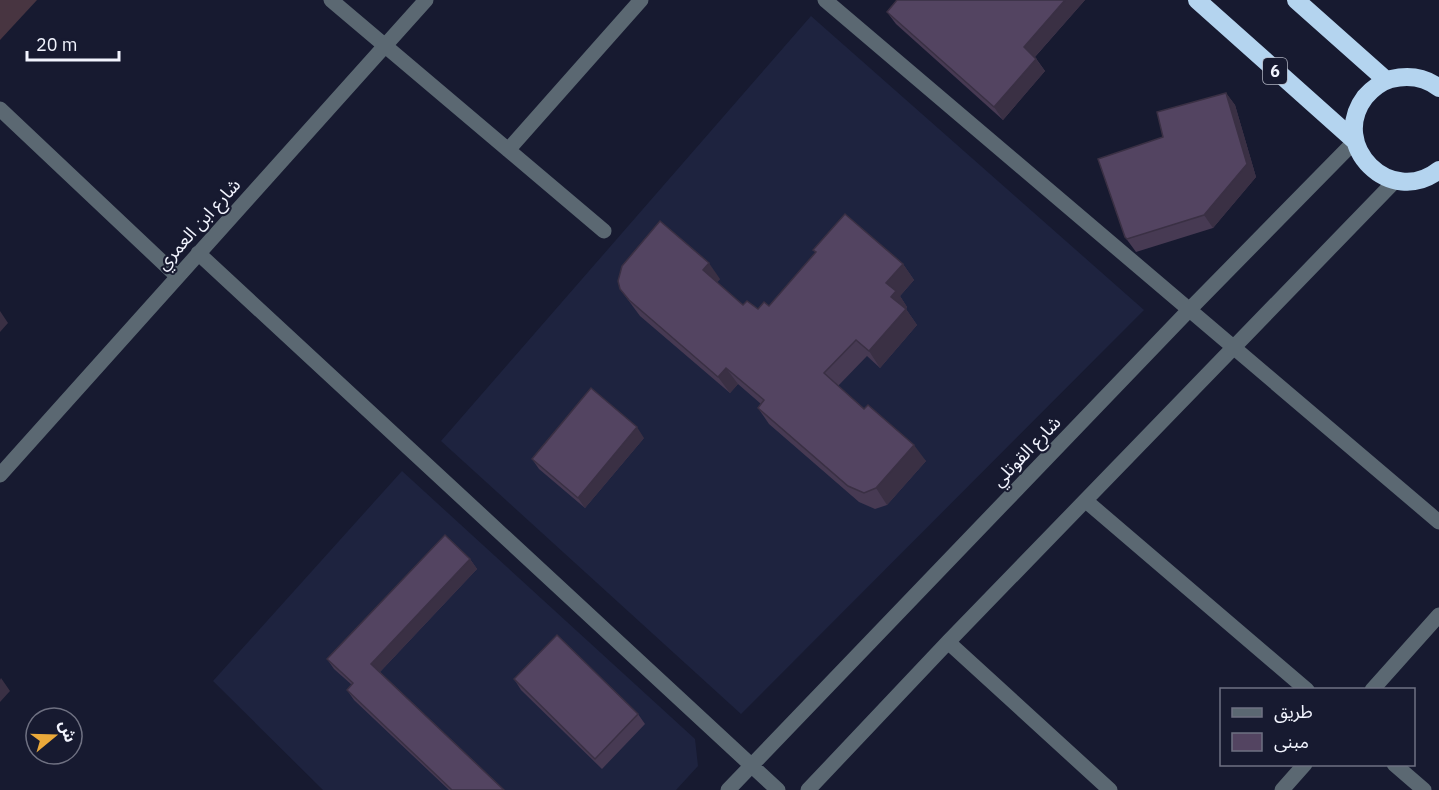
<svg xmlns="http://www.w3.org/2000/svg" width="1439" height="790" viewBox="0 0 1439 790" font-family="'IBM Plex Sans','Noto Sans Arabic',sans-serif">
	<rect width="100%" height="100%" fill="#171a30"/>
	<path fill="#1e233f" d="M811 16 1144 310 741 714 441 441Z
		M402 471 695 739 698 766 676 790H323L213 681Z"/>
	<path fill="#483541" d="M0 0H37L0 40Z"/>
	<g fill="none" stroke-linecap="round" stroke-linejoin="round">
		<path stroke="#5b6872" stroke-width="15" d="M331 0 604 231
			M825 0 1439 522
			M0 109 177 276
			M508 150 641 0
			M198 253 778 790
			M0 475 426 0
			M1086 501 1307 690
			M948 642 1110 790
			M1372 690 1439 615
			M1394 764 1424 790
			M728 790 1189 310 1355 141
			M808 790 948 642 1395 181
			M1282 790 1305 764"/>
		<path stroke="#b4d4ef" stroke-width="18" d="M1197 0 1355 141
			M1296 0 1386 80
			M1439 88C1425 77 1408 75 1391 79 1381 82 1372 89 1365 97 1328 146 1391 208 1439 170"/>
	</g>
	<path fill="#473a53" d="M897 0H1085L1035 57 1045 71 1003 120 896 24 887 12Z
		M1226 93 1235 105 1256 177 1213 228 1136 252 1125 237Z
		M813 250 903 264 914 280 900 296 907 307 906 309 917 325 880 368 867 356 838 386 926 461 887 505 875 509 859 502 769 424 758 408 761 404 738 384 730 393 640 316 620 289 720 279 717 282 743 305 758 309 769 306 816 253Z
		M644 438 585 508 539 469 532 459Z
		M470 559 477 569 380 672 504 790H449L354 700 347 690 352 685 334 669 327 659Z
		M514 679 638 714 645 724 602 769 521 690Z"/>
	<path fill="#3a3044" d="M1065 0H1085L1032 60 1024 47Z
		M1036 59 1045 71 1003 120 994 107Z
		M1226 93 1235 105 1256 177 1213 228 1204 215Z
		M709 263 720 279 714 286 703 270Z
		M903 264 914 280 900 296 907 307 906 309 917 325 880 368 869 351 891 297 886 283Z
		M0 311 8 323 0 332Z
		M726 368 738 384 730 393 718 377Z
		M637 427 644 438 585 508 578 498Z
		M914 445 926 461 887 505 876 488Z
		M470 559 477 569 378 674 371 664Z
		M1 678 10 691 0 702V680Z"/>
	<path fill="#534461" stroke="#3a3044" stroke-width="1.5" d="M897 0H1065L1024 47 1036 59 994 107 887 12Z
		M1226 93 1247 164 1204 215 1127 239 1125 237 1098 159 1163 137 1157 112Z
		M845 214 903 264 886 283 896 291 891 297 906 309 869 351 856 340 824 373 864 409 868 405 914 445 876 488 864 493 848 486 758 408 764 400 726 368 718 377 629 300 620 289 618 281 622 266 660 221 709 263 703 270 743 305 747 301 758 309 764 302 769 306 816 252 813 250Z
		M591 388 637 427 578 498 532 459Z
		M445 535 470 559 371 664 504 790H452L347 690 353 683 327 659Z
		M557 635 638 714 595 759 514 679Z"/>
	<g text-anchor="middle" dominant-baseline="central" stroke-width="4.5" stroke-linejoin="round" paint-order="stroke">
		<rect fill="#171a30" stroke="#b0b3c0" stroke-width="1.5" x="1263" y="58" width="24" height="26" rx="4.5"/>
		<g font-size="16" font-weight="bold" fill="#f2f4fe">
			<text x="1275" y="71">6</text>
		</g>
		<g font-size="18" fill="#f2f4fe" stroke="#171a30">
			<text transform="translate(198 224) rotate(-48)">شارع ابن العمري</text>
			<text transform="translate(1026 451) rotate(-46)">شارع القوتلي</text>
		</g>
	</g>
	<rect x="1220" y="688" width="195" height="78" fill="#171a30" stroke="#6f7182" stroke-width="1.5"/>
	<rect x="1232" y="708" width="30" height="9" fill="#5b6872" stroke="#6f7182" stroke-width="1.5"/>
	<text x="1274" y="718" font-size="18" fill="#f2f4fe">طريق</text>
	<rect x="1232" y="733" width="30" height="18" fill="#534461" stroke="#6f7182" stroke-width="1.5"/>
	<text x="1274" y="748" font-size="18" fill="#f2f4fe">مبنى</text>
	<g transform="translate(54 736) rotate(71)"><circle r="28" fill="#171a30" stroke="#6f7182" stroke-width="1.5"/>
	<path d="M0-4.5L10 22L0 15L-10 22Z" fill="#eba93a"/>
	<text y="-9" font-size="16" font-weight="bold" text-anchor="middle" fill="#f2f4fe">ش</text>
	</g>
	<path d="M27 51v9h92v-9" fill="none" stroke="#f2f4fe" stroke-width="3"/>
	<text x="36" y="51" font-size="18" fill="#f2f4fe" stroke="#171a30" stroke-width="4.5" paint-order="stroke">20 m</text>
</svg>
